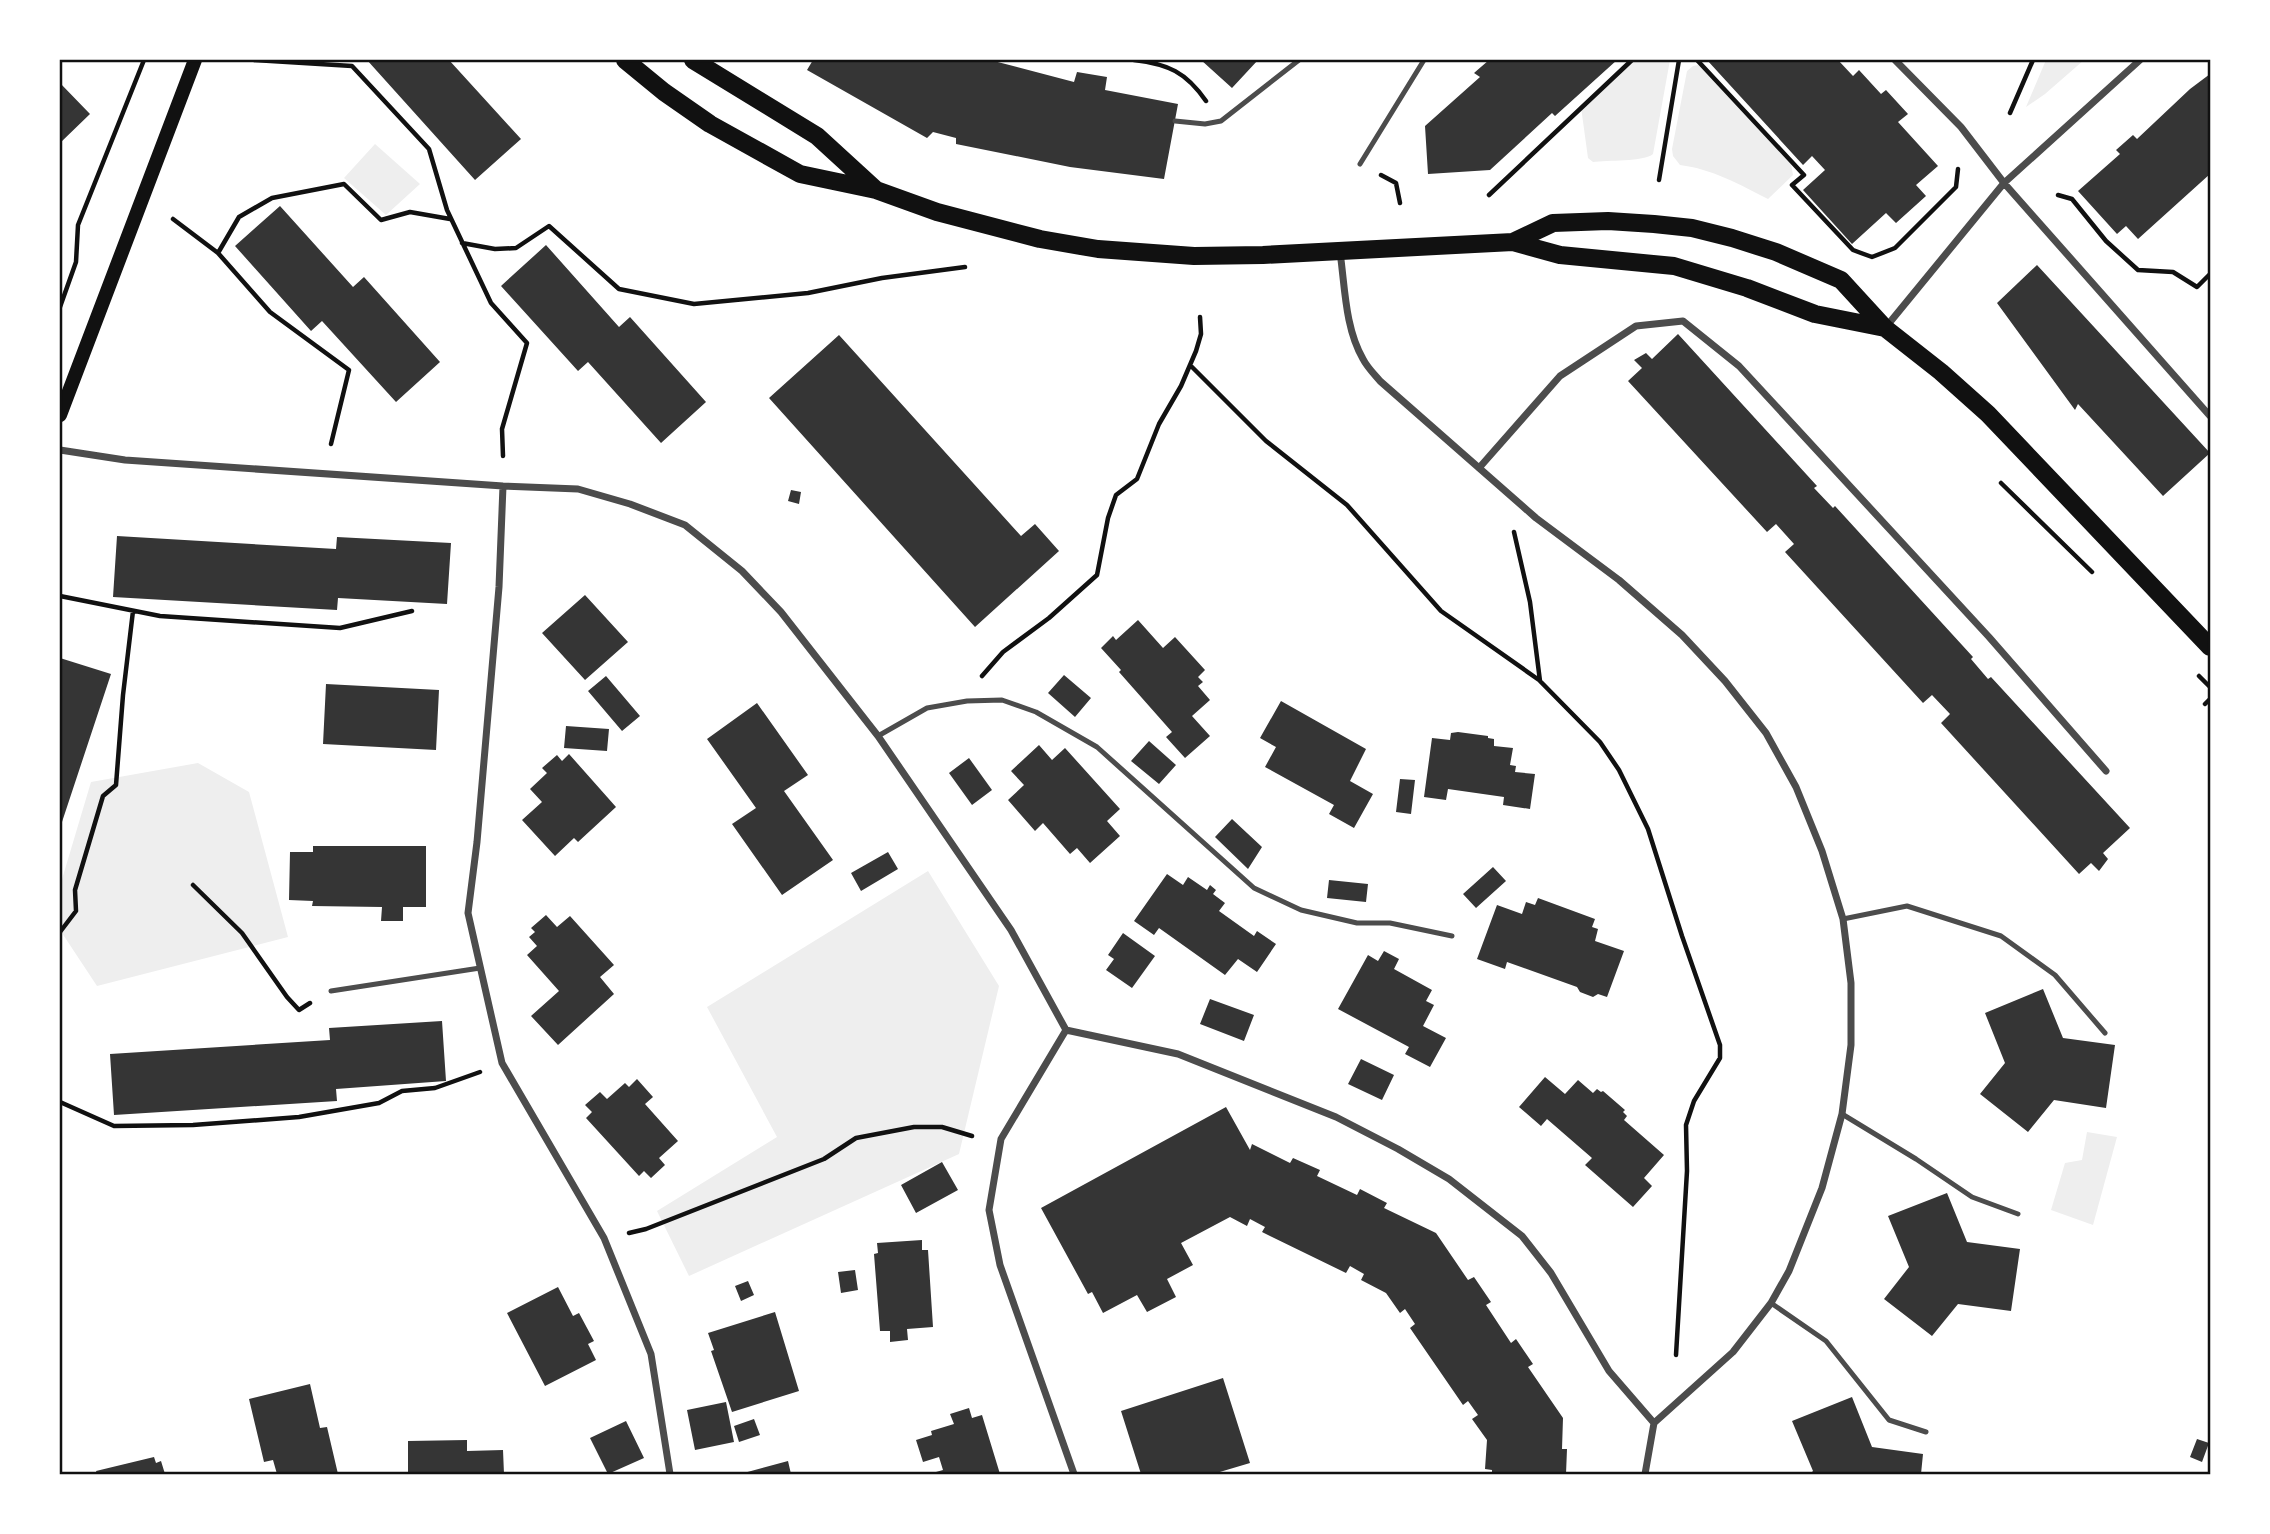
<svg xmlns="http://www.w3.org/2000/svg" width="2270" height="1534" viewBox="0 0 2270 1534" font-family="'Noto Sans',sans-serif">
	<rect width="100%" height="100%" fill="#fff"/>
	<path fill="#eee" d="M1634 60H1670L1653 154C1644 162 1607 160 1593 162L1588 158 1581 107Z
		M2046 60H2084L2045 94 2026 107Z
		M1698 65 1702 66 1791 164 1793 175 1768 199C1739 184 1712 169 1680 165L1673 156 1672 149 1687 71 1693 66Z
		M375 144 420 184 386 215 344 178Z
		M198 763 249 792 288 937 97 986 60 930V886L91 782Z
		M928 871 999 986 959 1154 689 1276 657 1211 777 1137 707 1007Z
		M2087 1132 2117 1137 2093 1225 2051 1210 2065 1163 2082 1160Z"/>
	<path fill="#353535" d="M367 60H449L521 139 475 180Z
		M813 60H990L1074 82 1077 72 1107 77 1105 90 1178 104 1164 179 1070 167 956 144V138L933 132 927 138 807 70Z
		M1201 60H1258L1232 88Z
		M1489 60H1617L1555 116 1552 113 1490 170 1428 174 1425 126 1480 77 1474 73Z
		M1707 60H1838L1853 76 1859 70 1881 94 1886 90 1908 114 1898 122 1938 166 1916 185 1926 196 1896 223 1886 213 1852 244 1803 190 1825 170 1812 156 1803 165Z
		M2210 74V174L2138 239 2126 226 2117 234 2078 191 2120 154 2116 150 2133 135 2137 139 2190 89Z
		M60 83 90 114 60 143Z
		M280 206 353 287 364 277 440 362 396 402 322 321 311 331 235 246Z
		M546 245 619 327 630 317 706 402 661 443 588 362 578 371 501 286Z
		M2037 265 2210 453 2163 496 2078 404 2075 410 1997 303Z
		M1678 334 1817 486 1814 488 1833 508 1835 506 1973 657 1971 659 1988 679 1991 677 2130 828 2103 853 2108 859 2099 871 2091 863 2079 874 1941 723 1950 714 1932 695 1923 703 1785 552 1794 544 1776 524 1767 532 1628 381 1642 368 1634 360 1646 353 1652 359Z
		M839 335 1021 536 1035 524 1059 551 975 627 769 398Z
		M791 490 801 492 799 504 788 501Z
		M117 536 336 549 337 537 451 543 447 604 338 598 337 610 113 597Z
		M585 595 628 642 585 680 542 633Z
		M1138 620 1163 648 1175 637 1205 670 1198 677 1203 682 1198 686 1210 700 1192 716 1210 736 1185 758 1166 737 1172 732 1119 672 1121 670 1101 648 1113 636 1116 640Z
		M60 658 111 674 60 828Z
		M1064 675 1091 698 1075 717 1048 693Z
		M606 676 640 716 622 731 588 691Z
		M326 684 439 690 436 750 323 744Z
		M1281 701 1366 749 1350 781 1373 794 1354 828 1329 814 1334 805 1265 767 1276 747 1260 738Z
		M757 703 808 775 784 791 833 860 782 895 732 824 756 808 707 739Z
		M566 726 609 729 607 751 564 748Z
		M1458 732 1488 736V738L1494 739V746L1513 748 1510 765 1516 766 1515 772 1535 774 1530 809 1503 805 1504 797 1448 789 1446 800 1424 797 1432 738 1450 740 1451 733Z
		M1149 741 1176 765 1159 784 1131 761Z
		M1039 745 1052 760 1065 748 1120 809 1107 821 1120 836 1090 863 1077 848 1070 854 1043 823 1035 831 1008 800 1024 785 1011 771Z
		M569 754 616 807 578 842 574 838 555 856 522 820 542 802 530 789 547 773 542 768 557 755 562 761Z
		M969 758 992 790 972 805 949 773Z
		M1400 779 1415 780 1411 814 1396 812Z
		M1232 819 1262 847 1248 869 1215 837Z
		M313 846H426V907H403V921H381L382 907 312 906 313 901 289 900 290 852H313Z
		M888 852 898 869 861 891 851 873Z
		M1493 867 1506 881 1476 908 1463 894Z
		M1167 874 1183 885 1188 877 1207 890 1210 885 1216 890 1213 894 1225 903 1219 911 1254 936 1257 931 1276 944 1257 972 1238 959 1225 975 1159 928 1154 935 1134 921Z
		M1329 880 1368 884 1366 902 1327 898Z
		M1538 898 1595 919 1592 927 1598 929 1595 941 1624 951 1607 997 1598 994 1593 997 1580 992 1577 987 1507 962 1505 969 1477 959 1497 905 1522 914 1526 902 1535 905Z
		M546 915 557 927 570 916 614 965 600 977 614 994 558 1045 531 1016 559 991 527 955 537 946 529 937 535 932 531 928Z
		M1123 933 1155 956 1132 988 1106 970 1114 959 1108 955Z
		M1384 951 1399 959 1394 969 1432 990 1426 1001 1434 1005 1423 1026 1446 1038 1430 1067 1405 1054 1409 1047 1338 1009 1368 955 1378 961Z
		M2043 989 2063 1038 2115 1045 2106 1108 2054 1100 2028 1132 1980 1094 2005 1063 1985 1013Z
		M1210 999 1254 1015 1244 1041 1200 1024Z
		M442 1021 446 1081 336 1089 337 1101 114 1115 110 1054 330 1040 329 1028Z
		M1361 1059 1394 1075 1382 1100 1348 1084Z
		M1545 1077 1565 1094 1578 1080 1593 1093 1597 1089 1601 1092 1603 1091 1625 1110 1623 1112 1627 1116 1624 1120 1664 1155 1644 1178 1652 1186 1633 1207 1585 1165 1592 1158 1547 1119 1541 1126 1519 1107Z
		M637 1079 653 1097 645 1104 678 1141 659 1158 665 1165 651 1178 644 1171 639 1176 586 1118 592 1112 585 1105 600 1092 607 1099 625 1083 629 1087Z
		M1226 1107 1250 1150 1252 1144 1290 1163 1293 1158 1320 1170 1317 1176 1357 1195 1360 1189 1387 1203 1384 1208 1436 1233 1468 1280 1474 1277 1491 1302 1486 1305 1511 1343 1516 1339 1533 1364 1528 1367 1563 1418 1562 1449H1567L1566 1474H1492V1470L1485 1469 1487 1440 1472 1419 1478 1415 1468 1401 1463 1405 1410 1328 1415 1324 1405 1309 1400 1313 1386 1293 1361 1280 1364 1274 1350 1266 1346 1273 1262 1232 1265 1227 1250 1219 1247 1226 1230 1217 1181 1243 1193 1265 1167 1279 1176 1297 1147 1312 1137 1295 1103 1313 1092 1292 1088 1294 1041 1208Z
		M942 1162 958 1190 916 1213 901 1185Z
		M1947 1193 1967 1242 2020 1249 2011 1311 1958 1304 1932 1336 1884 1299 1909 1267 1888 1216Z
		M922 1240V1250H928L933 1327 907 1329 908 1340 890 1342V1331H880L874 1254 878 1253 877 1243Z
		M855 1270 858 1290 841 1293 838 1272Z
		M748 1281 754 1295 741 1301 735 1286Z
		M558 1287 573 1316 579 1313 594 1341 588 1344 596 1360 545 1386 507 1313Z
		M775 1312 799 1391 732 1412 711 1351 714 1350 708 1333Z
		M1223 1378 1250 1463 1213 1474H1141L1121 1411Z
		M310 1384 320 1428 327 1427 338 1474H277L273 1460 264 1462 249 1399Z
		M1852 1397 1872 1447 1923 1454 1921 1474H1810L1813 1471 1792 1421Z
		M726 1402 734 1442 695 1450 687 1410Z
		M969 1408 972 1418 982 1415 1000 1474H929L943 1470 939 1457 923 1462 916 1440 932 1435 931 1431 954 1424 950 1414Z
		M754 1419 760 1435 739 1442 734 1426Z
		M626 1421 644 1458 608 1474 590 1438Z
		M2197 1439 2209 1443 2202 1462 2190 1457Z
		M467 1440V1451L503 1450 504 1474H408V1441Z
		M154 1457 156 1463 161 1461 165 1474H97L96 1471Z
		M788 1461 791 1474H740Z"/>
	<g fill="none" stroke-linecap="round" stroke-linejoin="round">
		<path stroke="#111" stroke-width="4.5" d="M254 60 352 66 429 149 447 210 491 303 527 343 502 429 503 456
			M1134 60C1168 64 1186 72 1206 101
			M1697 60 1804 175 1792 185 1853 250 1872 257 1895 248 1956 187 1958 169
			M2010 113 2033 60
			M1381 175 1396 183 1400 203
			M1659 180 1679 60
			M1489 195 1632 60
			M2058 195 2072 199 2106 241 2138 270 2173 272 2197 287 2210 274
			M173 219 218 253 239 217 272 198 344 184 381 220 410 212 450 219
			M462 243 495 249 516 248 549 226 619 289 694 304 808 293 882 278 965 267
			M218 253 270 312 349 370 331 444
			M60 307 76 262 78 225 144 60
			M1190 365 1266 441 1347 505 1441 611 1539 680
			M2001 483 2092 572
			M1514 532 1530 602 1540 681 1600 742 1619 770 1648 829 1682 936 1720 1045V1058L1694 1101 1686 1125 1687 1171 1676 1355
			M60 596 160 616 340 628 412 611
			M982 676 1003 652 1049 618 1097 575 1108 518 1116 495 1137 479 1159 424 1181 386 1196 351 1201 334 1200 317
			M2199 676 2210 687
			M2205 704 2210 699
			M193 885 242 933 287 997 299 1010 310 1003
			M60 932 76 911 75 890 103 796 116 785 123 695 133 611
			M60 1102 114 1126 193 1125 299 1117 379 1103 402 1091 435 1088 480 1072
			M629 1233 646 1229 824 1159 856 1138 914 1127H942L972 1136"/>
		<path stroke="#4c4c4c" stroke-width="5" d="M1175 121 1205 124 1221 121 1299 60
			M1360 164 1424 60
			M878 736 927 708 967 701 1002 700 1036 712 1097 747 1254 888 1301 910 1357 923H1390L1452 936
			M1843 919 1907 906 2001 936 2055 975 2105 1033
			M331 991 480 968
			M1842 1114 1916 1159 1972 1197 2018 1214
			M1771 1303 1826 1341 1889 1420 1926 1432"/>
		<path stroke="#4c4c4c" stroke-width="7" d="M1895 60 1961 127 2004 183 2210 416
			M1340 252C1345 287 1345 328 1363 359 1367 367 1374 374 1380 381L1536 518 1619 580 1682 635 1725 681 1766 733 1796 787 1822 851 1843 919 1851 983V1045L1842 1114 1822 1188 1789 1271 1771 1303 1733 1352 1654 1423 1645 1474
			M1886 327 2004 183 2140 60
			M60 450 125 460 503 486 578 489 630 504 685 525 742 571 781 612 878 736 1011 930 1066 1030 1178 1054 1336 1117 1398 1149 1449 1179 1522 1236 1551 1273 1609 1371 1654 1423
			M1479 468 1560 376 1636 326 1683 321 1739 366 1989 637 2106 771
			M503 486 499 587 477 842 468 913 502 1063 604 1238 651 1354 670 1474
			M1066 1030 1001 1139 989 1210 1000 1265 1074 1474"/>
		<path stroke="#111" stroke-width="14" d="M60 415 195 60"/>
		<path stroke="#111" stroke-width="18" d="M625 60 664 92 710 124 800 174 876 190 937 212 1040 239 1098 249 1194 256 1263 255 1513 242 1560 255 1674 266 1747 288 1815 314 1885 328
			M693 60 817 136 876 190
			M1513 242 1553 223 1608 221 1654 224 1692 228 1732 238 1776 252 1841 280 1885 328 1941 372 1988 414 2210 647"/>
	</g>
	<rect width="2270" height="1534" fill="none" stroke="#ffffff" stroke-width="122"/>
	<rect x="61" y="61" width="2148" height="1412" fill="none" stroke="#111" stroke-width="2.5"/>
</svg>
